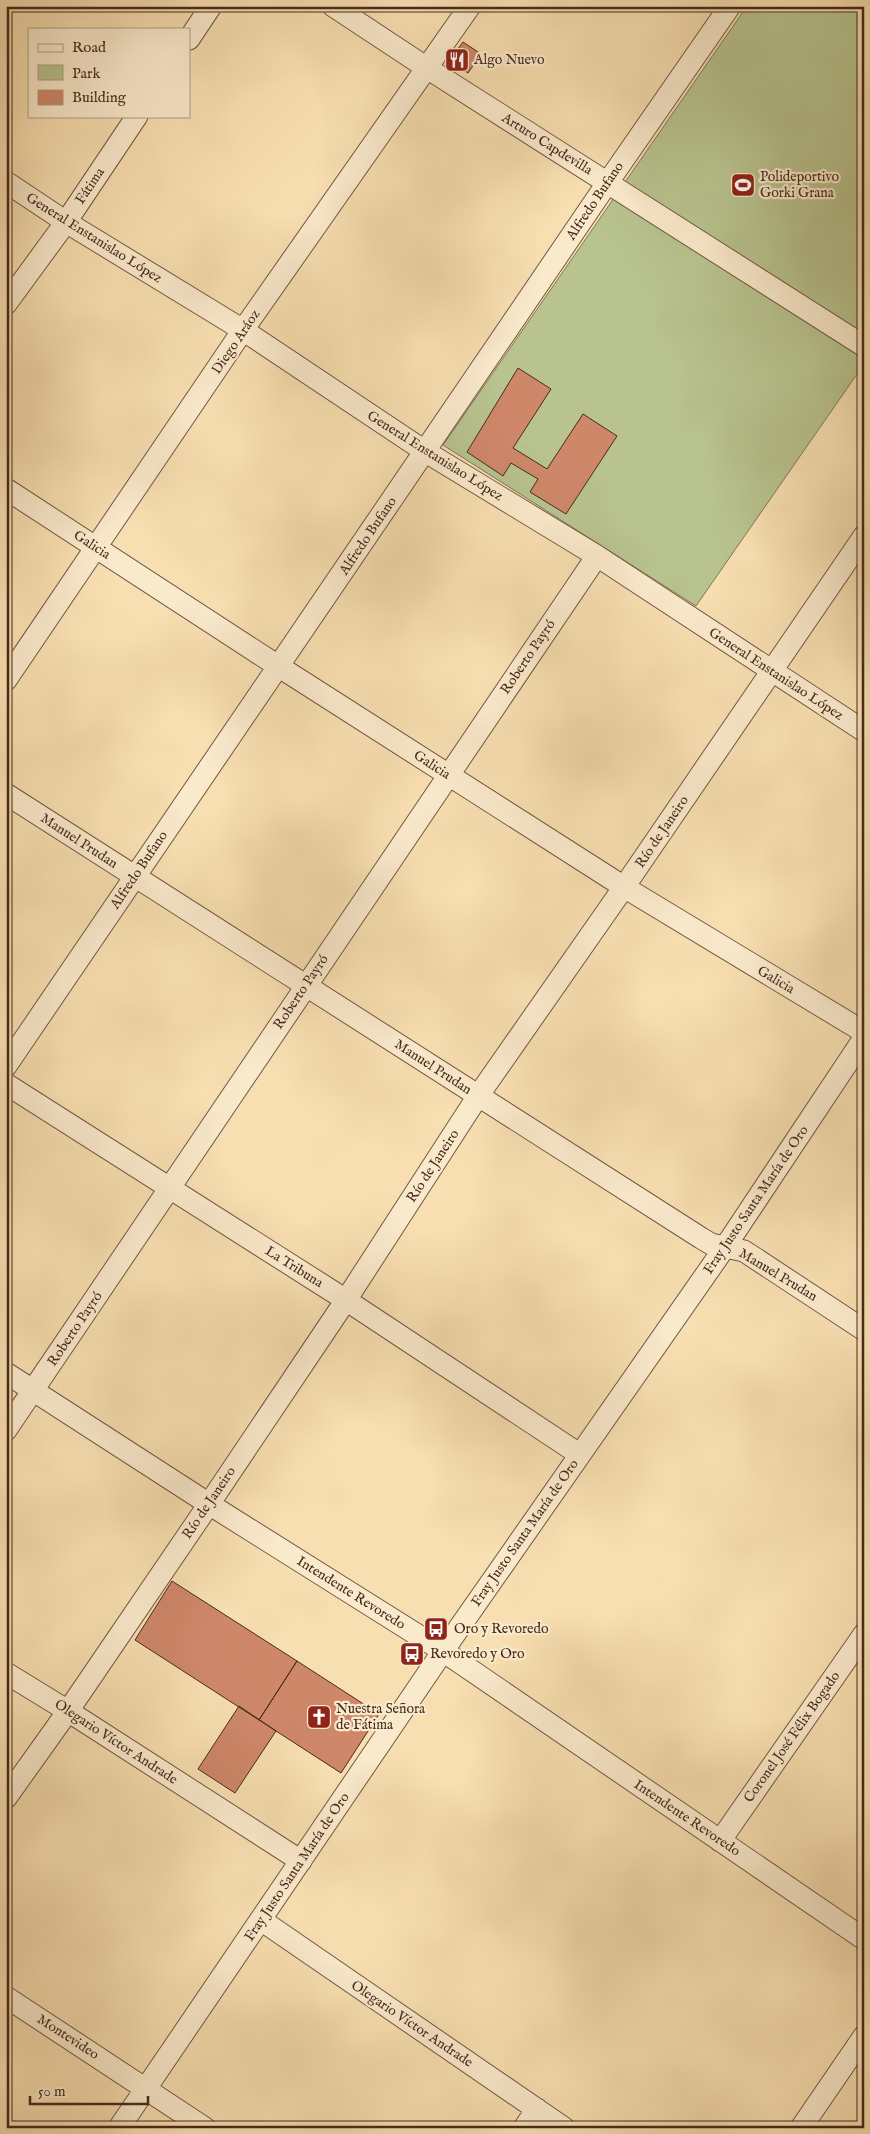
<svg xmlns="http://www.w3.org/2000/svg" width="870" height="2134" viewBox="0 0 870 2134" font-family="'IM FELL English',serif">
	<rect width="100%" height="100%" fill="#f8dfb1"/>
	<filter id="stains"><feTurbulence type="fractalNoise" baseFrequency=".004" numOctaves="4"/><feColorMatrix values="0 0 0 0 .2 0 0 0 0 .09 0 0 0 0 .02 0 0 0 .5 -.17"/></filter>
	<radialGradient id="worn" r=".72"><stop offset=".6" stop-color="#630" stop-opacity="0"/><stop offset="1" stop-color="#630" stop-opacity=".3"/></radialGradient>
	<path fill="#b8c38f" stroke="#807656" d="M747 6H864V364L696 606 443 445Z"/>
	<path fill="#cf876a" stroke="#472a1d" d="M463 42 481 54 468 73 453 63 452 57Z
		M518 368 551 389 513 448 547 469 583 414 617 436 566 514 530 492 538 479 511 463 503 476 467 452Z
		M172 1581 297 1661 259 1720 135 1640Z
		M297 1661 379 1714 341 1773 259 1720Z
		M239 1706 276 1731 235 1793 198 1769Z"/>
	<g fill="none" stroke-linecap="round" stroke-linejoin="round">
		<defs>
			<path id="minor" d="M333 6 427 68 864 346
				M189 39 211 6
				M6 182 66 222 243 330 426 452 597 556 864 731
				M6 304 66 222 137 116
				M6 489 278 666 624 887 864 1032
				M6 680 243 330 470 6
				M6 794 701 1238 711 1244 744 1251 864 1330
				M6 1066 608 182 730 6
				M6 1084 346 1300 579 1454
				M6 1373 209 1504 443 1651 864 1939
				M6 1430C203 1139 400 847 597 556
				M6 1673 68 1711 301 1861
				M6 1798 68 1711 209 1504 346 1300 478 1096 624 887 864 536
				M720 1841 864 1634
				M261 1920 564 2128
				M6 1997 205 2128
				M119 2128 443 1651 725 1247 864 1038
				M524 2128 537 2109
				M801 2128 864 2036"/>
		</defs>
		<use href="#minor" stroke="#735742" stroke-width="23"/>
		<use href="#minor" stroke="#faeacc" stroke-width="21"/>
	</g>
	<defs>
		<symbol id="restaurant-square" viewBox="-11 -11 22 22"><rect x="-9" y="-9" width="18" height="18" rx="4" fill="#8f2418" stroke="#faeacc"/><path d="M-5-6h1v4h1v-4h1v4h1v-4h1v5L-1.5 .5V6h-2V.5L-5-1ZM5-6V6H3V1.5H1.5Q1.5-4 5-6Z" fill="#fff"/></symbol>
		<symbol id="stadium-square" viewBox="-11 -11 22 22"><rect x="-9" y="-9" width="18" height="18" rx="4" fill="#8f2418" stroke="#faeacc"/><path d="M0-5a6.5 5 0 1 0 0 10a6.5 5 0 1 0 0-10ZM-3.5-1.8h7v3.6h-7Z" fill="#fff"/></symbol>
		<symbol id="bus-square" viewBox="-11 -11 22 22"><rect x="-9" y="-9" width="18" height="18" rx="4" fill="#8f2418" stroke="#faeacc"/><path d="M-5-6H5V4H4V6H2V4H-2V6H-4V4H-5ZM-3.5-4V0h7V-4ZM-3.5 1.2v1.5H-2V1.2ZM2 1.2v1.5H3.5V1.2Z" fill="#fff"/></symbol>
		<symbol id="church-square" viewBox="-11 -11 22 22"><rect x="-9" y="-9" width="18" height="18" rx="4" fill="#8f2418" stroke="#faeacc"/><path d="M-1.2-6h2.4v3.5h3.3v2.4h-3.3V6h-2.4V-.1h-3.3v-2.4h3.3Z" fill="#fff"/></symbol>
	</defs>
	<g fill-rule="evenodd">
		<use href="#restaurant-square" x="443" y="46" width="28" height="28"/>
		<use href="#stadium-square" x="729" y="171" width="28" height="28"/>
		<use href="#bus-square" x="422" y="1615" width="28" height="28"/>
		<use href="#bus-square" x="398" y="1640" width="28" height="28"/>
		<use href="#church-square" x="305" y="1703" width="28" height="28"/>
	</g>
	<g text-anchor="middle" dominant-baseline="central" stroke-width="4.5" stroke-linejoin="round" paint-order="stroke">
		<g font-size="14" fill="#472a1d" stroke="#faeacc" text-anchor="start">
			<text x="474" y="60">Algo Nuevo</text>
			<text x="760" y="177">Polideportivo<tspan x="760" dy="16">Gorki Grana</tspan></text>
			<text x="454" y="1629">Oro y Revoredo</text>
			<text x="430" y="1654">Revoredo y Oro</text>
			<text x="336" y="1709">Nuestra Señora<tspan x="336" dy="16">de Fátima</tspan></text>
		</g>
		<g font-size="14" fill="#472a1d" stroke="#faeacc">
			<text transform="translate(547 144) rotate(32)">Arturo Capdevilla</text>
			<text transform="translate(90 186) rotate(-56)">Fátima</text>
			<text transform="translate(595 201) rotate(-56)">Alfredo Bufano</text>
			<text transform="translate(94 238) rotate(32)">General Enstanislao López</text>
			<text transform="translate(236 342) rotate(-56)">Diego Aráoz</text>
			<text transform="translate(435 456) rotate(32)">General Enstanislao López</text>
			<text transform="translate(368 536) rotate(-56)">Alfredo Bufano</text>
			<text transform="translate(92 545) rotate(33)">Galicia</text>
			<text transform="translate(528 657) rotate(-56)">Roberto Payró</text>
			<text transform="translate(776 674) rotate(33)">General Enstanislao López</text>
			<text transform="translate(432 765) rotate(33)">Galicia</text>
			<text transform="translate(662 832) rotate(-56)">Río de Janeiro</text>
			<text transform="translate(79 841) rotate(33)">Manuel Prudan</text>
			<text transform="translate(139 870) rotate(-56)">Alfredo Bufano</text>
			<text transform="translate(776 980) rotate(31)">Galicia</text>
			<text transform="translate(301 992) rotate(-56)">Roberto Payró</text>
			<text transform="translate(433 1067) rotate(33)">Manuel Prudan</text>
			<text transform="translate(433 1166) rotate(-57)">Río de Janeiro</text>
			<text transform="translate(756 1200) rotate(-56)">Fray Justo Santa María de Oro</text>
			<text transform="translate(294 1267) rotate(32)">La Tribuna</text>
			<text transform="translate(778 1275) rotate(31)">Manuel Prudan</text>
			<text transform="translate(75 1329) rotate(-56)">Roberto Payró</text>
			<text transform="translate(209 1503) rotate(-56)">Río de Janeiro</text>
			<text transform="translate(525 1533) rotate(-55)">Fray Justo Santa María de Oro</text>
			<text transform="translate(351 1593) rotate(32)">Intendente Revoredo</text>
			<text transform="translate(792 1737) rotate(-55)">Coronel José Félix Bogado</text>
			<text transform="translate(116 1742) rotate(33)">Olegario Víctor Andrade</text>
			<text transform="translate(687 1818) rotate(34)">Intendente Revoredo</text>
			<text transform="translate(297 1867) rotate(-56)">Fray Justo Santa María de Oro</text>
			<text transform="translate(412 2024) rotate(34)">Olegario Víctor Andrade</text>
			<text transform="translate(68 2037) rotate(33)">Montevideo</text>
		</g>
	</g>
	<rect width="870" height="2134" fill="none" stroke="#f8dfb1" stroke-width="25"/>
	<rect x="8" y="8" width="855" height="2119" fill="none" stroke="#472a1d" stroke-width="2.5"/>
	<rect x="12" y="12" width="845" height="2109" fill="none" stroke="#472a1d"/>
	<rect x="28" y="28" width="162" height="90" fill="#faeacc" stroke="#b29d86"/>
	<rect x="38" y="44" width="25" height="8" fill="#faeacc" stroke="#b29d86"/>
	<text x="72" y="52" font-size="15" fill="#472a1d">Road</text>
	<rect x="38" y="65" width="25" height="15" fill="#b8c38f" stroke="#b29d86"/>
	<text x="72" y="78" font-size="15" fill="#472a1d">Park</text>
	<rect x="38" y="90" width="25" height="15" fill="#cf876a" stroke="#b29d86"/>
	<text x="72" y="102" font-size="15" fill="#472a1d">Building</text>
	<path d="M30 2096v8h118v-8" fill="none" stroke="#472a1d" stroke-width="2.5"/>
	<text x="38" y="2096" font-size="15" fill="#472a1d" stroke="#faeacc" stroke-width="4" paint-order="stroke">50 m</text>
	<rect width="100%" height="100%" filter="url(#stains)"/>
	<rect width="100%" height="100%" fill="url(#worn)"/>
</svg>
